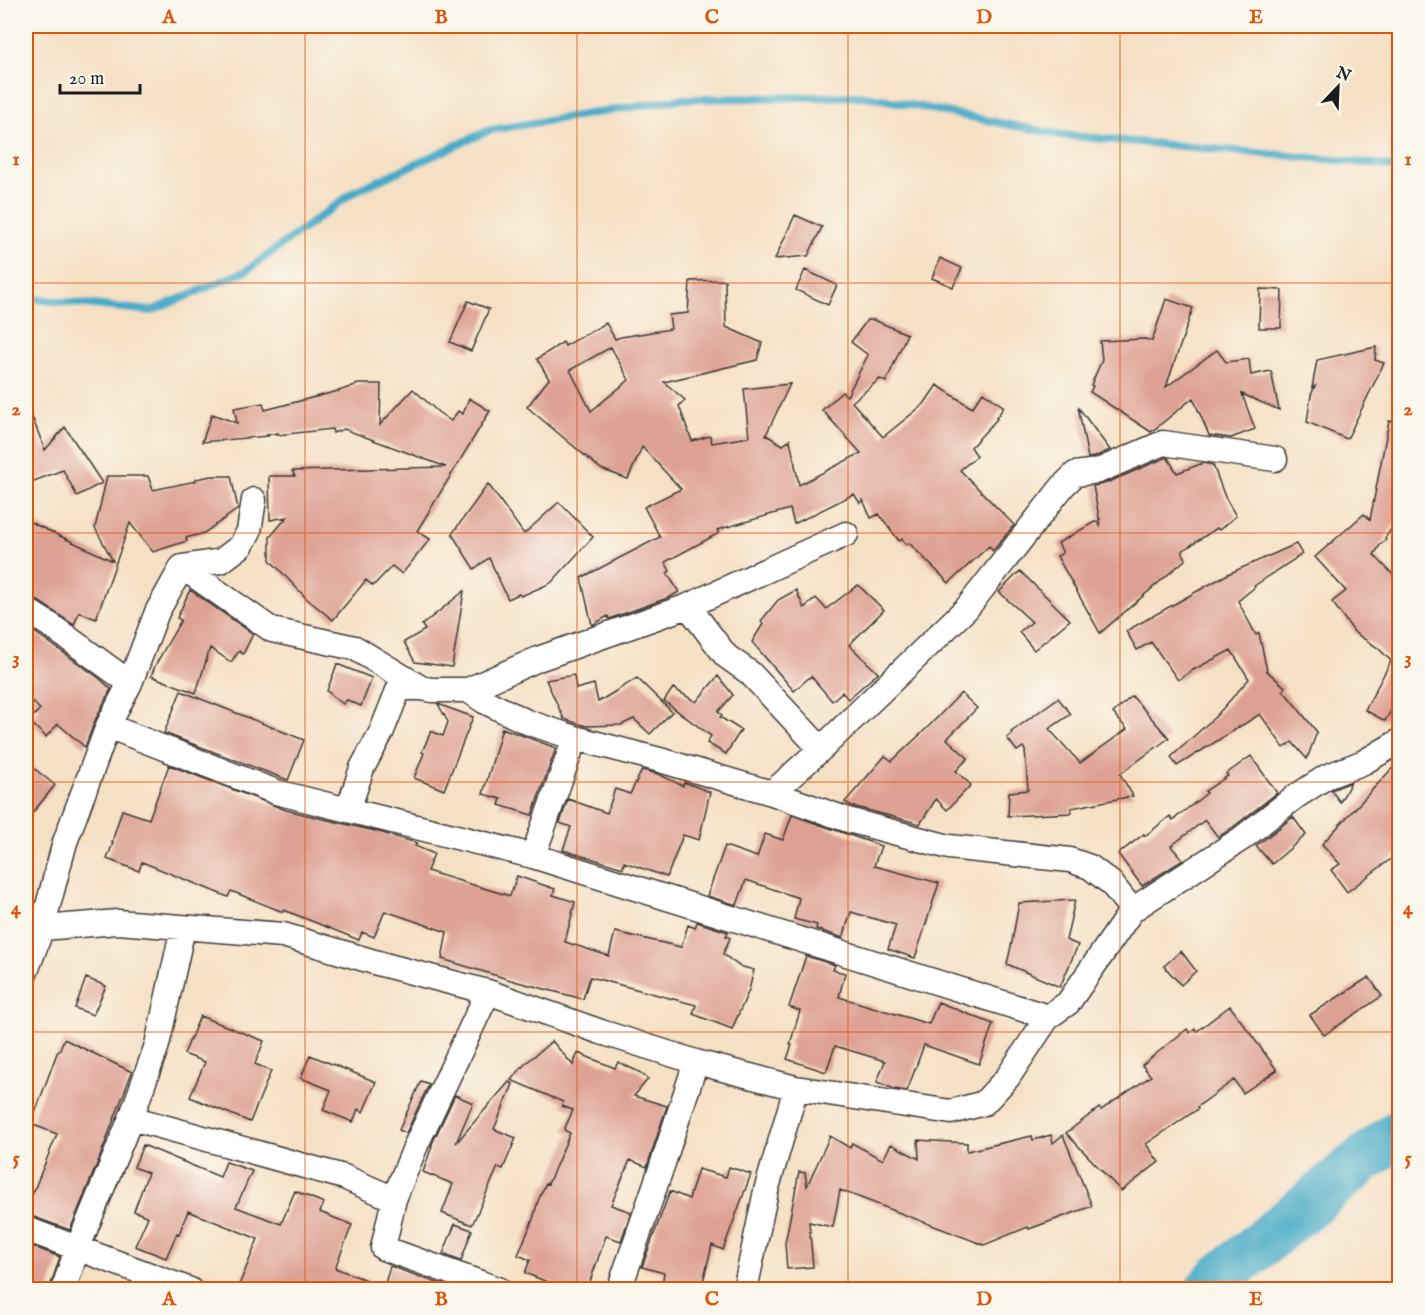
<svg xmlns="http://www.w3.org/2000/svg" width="1425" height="1315" viewBox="0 0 1425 1315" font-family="'IM FELL English',serif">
	<rect width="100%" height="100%" fill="#fbf7ec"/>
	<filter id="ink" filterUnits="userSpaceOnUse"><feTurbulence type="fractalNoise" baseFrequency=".0167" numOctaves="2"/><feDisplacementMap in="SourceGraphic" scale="12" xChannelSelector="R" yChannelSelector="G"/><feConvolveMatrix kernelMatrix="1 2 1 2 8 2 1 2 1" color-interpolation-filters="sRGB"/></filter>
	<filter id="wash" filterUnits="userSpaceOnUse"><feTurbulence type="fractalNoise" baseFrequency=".008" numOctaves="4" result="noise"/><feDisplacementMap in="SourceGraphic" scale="24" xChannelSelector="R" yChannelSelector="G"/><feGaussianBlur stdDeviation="1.35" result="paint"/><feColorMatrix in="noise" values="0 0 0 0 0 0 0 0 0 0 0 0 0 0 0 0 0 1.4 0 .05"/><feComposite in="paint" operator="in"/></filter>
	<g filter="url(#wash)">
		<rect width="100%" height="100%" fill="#f5e0c4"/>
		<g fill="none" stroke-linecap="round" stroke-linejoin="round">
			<path stroke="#47aac7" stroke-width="8" d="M26 298 151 311 246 271 355 191 490 130 681 99 866 96 1061 135 1367 163 1400 168"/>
			<path stroke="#47aac7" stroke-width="48" d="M1209 1290 1217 1280 1364 1159 1400 1133"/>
		</g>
		<g id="blocks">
			<path fill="#dea294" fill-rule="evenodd" d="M795 215 822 227 808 256 775 259Z
				M940 258 962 268 953 287 932 278Z
				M805 270 837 285 828 305 796 290Z
				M725 280 726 327 762 343 757 360 664 382 685 400 679 406 692 441 710 436 712 443 749 437 744 389 790 384 766 435 783 445 790 440 799 485 861 453 822 410 842 392 847 396 868 355 851 342 867 320H874L907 334 886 382 880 379 852 402 883 437 924 404 937 385 972 408 983 392 1004 407 996 418 997 419 971 447 977 456 960 470 1014 525 993 551 989 546 949 583 909 543 906 545 902 539 899 541 879 514 871 518 863 500 860 503 854 494 794 524 790 509 717 530 719 533 665 562 670 571 667 573 679 592 670 597 609 619 608 616 592 625 581 578 660 537 644 507 681 489 642 447 628 479 601 469 527 407 549 379 537 359 563 342 565 346 606 323 615 339 621 337 671 329 669 315 688 313 690 281ZM611 347 629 380 591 411 570 370Z
				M1260 289 1282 290 1281 328H1259Z
				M1166 299 1193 308 1166 387 1217 350 1226 362 1249 359 1251 375 1271 371 1279 410 1242 394 1255 429 1231 438 1209 435 1193 398 1151 432 1090 392 1093 386 1091 385 1102 360 1100 341 1145 339 1152 341Z
				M468 301 489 309 471 351 450 342Z
				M1376 347 1375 360 1384 363 1347 439 1307 422 1311 395 1315 386 1312 388 1317 360Z
				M358 384H381L380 425 413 389 438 412 451 421 458 411 463 414 469 398 490 411 417 531 430 539 402 574 392 566 373 586 366 580 333 620 307 599 270 560V537L287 517 270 520 269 476H295L292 471 446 467 344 429 333 433 332 429 278 435V433L267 435 268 436 202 442 212 414 237 423 234 408 263 403 265 410 342 390Z
				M26 404H27L45 450 65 427 102 483 77 496 63 470 26 484Z
				M1078 407 1110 450 1094 457 1088 458Z
				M1389 421 1400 422V516L1385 538 1386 540 1380 545 1374 555 1400 582V694L1385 721 1365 710 1391 661 1378 648 1355 633 1332 602 1346 591 1315 557 1364 514 1370 520Z
				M1165 458H1168L1177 473 1203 463 1213 465 1225 497 1236 516 1219 530 1217 528 1182 551 1186 559 1100 633 1057 556 1063 553 1058 543 1096 521 1100 526 1099 519H1100L1099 517 1093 486 1104 484Z
				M107 476H148L153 490 196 481V479L211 476H231L238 509 204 533 186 538 187 541 153 552 130 523 96 619 79 612 74 625 34 598 26 596V520L113 561 95 528Z
				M488 484 524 534 559 502 593 537 551 583 521 596 519 594 508 599 489 558 474 569 452 534Z
				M1296 544 1302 554 1254 586 1255 587 1238 601 1256 635 1259 633 1267 671 1285 687 1283 690 1317 732 1307 759 1292 742 1284 748 1260 714 1177 766 1171 757 1216 716 1249 679 1231 650 1193 670 1178 680 1151 642 1137 650 1126 631 1228 574Z
				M1020 571 1070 620 1034 650 1019 632 1032 622 999 592Z
				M858 585 884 610 849 645 878 673 848 699 842 692 832 701 811 676 794 691 752 642 763 624 761 621 778 600 796 590 804 608 816 598 826 609Z
				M190 590 253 634 243 654 239 651 231 662 210 648 196 693 151 676 156 664 181 620 177 618Z
				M464 591 452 667 415 662 404 642 425 630 422 625Z
				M26 626 99 678 111 689 95 720 85 747 58 724 46 737 29 721 40 709 26 696Z
				M337 664 372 678 361 706 347 700 343 704 327 691Z
				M574 675 576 689 594 684 598 702 637 678 672 712 650 734 634 719 621 725 586 726 564 719 546 680Z
				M718 676 733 695 718 712 722 715 720 717 741 730 726 754 707 743 711 736 664 701 673 688 696 702Z
				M181 691 304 740 288 780 164 733Z
				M961 693 977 708 947 739 968 758 956 771 971 785 947 810 936 799 920 824 852 806 845 802 885 756 892 761 929 726Z
				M1132 696 1169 738 1120 774 1133 796 1071 808 1072 813 1008 816 1009 792 1028 790 1025 750 1023 747 1017 751 1007 738 1012 733 1011 732 1058 698 1071 714 1049 729 1080 763 1127 729 1113 713Z
				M438 704 473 717 444 790 414 778 424 753 422 752 431 731 443 736 448 722Z
				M502 728 556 748 532 815 499 805 501 799 483 794Z
				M1251 756 1277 793 1233 827 1218 837 1205 820 1171 846 1183 860 1142 886 1118 854 1144 834 1145 836 1170 816 1173 820 1207 793 1205 791 1228 776 1226 774Z
				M1400 760V852L1347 892 1331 870 1340 864 1322 844Z
				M26 762 55 785 26 821Z
				M169 765 286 810 379 832 417 843 415 846 434 854 427 871 510 896 517 876 555 889 553 895 575 902 565 942 609 956 615 932 681 947 688 925 695 928 697 922 728 932 726 936 730 938 723 954 739 966 754 970 749 990 732 1029 693 1014 696 1005 590 977 583 999 514 981 442 959 447 932 385 911 374 937 362 932 359 940 284 910 283 912 231 891 228 897 142 862 139 871 107 859 113 843H112L115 832 122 810 149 819Z
				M642 770 658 774 683 786 684 782 710 792 699 840 683 835 667 877 624 862 623 868 563 850 571 827 560 823 568 799 607 813 615 789 630 794Z
				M1351 782 1340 802 1331 790Z
				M792 815 881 846 874 866 939 883 915 958 888 949 896 925 851 912 843 938 816 929 817 925 794 919 799 898 746 880 737 905 707 896 725 846 757 857 765 834 783 840Z
				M1293 817 1306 835 1272 864 1256 846Z
				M1075 900 1066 940 1078 945 1060 987 1007 964 1012 942 1019 903Z
				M1181 951 1196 971 1181 985 1164 966Z
				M806 956 835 965 833 970 845 973 839 997 929 1024 938 1002 993 1024 979 1064 924 1045 907 1091 894 1089 877 1082 885 1061 835 1046 826 1072 787 1059 792 1045 790 1044 800 1011 789 1007Z
				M1369 977 1382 996 1324 1035 1310 1015Z
				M86 978 106 986 93 1015 75 1008Z
				M1230 1006 1277 1070 1243 1093 1234 1080 1197 1107 1198 1109 1146 1144 1159 1162 1121 1191 1066 1133 1099 1108 1101 1110 1151 1076 1142 1065 1187 1029 1190 1033 1195 1029 1197 1031Z
				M200 1016 264 1041 255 1064 271 1071 250 1122 190 1097 205 1062 184 1054Z
				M64 1039 132 1072 99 1159 70 1230 31 1216 26 1215V1192L32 1195 57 1134 31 1124 57 1053 59 1051Z
				M552 1041 573 1065 578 1053 615 1068 618 1062 639 1072 648 1079 634 1096 667 1106 647 1167 630 1160 611 1205 631 1212 621 1241 606 1236 587 1290H567L525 1273 530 1260 518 1255 533 1219 538 1201 546 1183 548 1184 570 1133 564 1130 573 1110 562 1106 563 1102 511 1080 526 1063Z
				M310 1055 376 1082 363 1112 358 1109 353 1122 323 1110 331 1090 301 1078Z
				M421 1081 429 1084 406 1133 399 1130Z
				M509 1082 513 1084 494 1129 516 1138 503 1169 498 1167 472 1225 442 1213 453 1184 423 1172 432 1146H431L455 1095 473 1103 456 1143Z
				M1051 1135 1053 1143 1063 1135 1092 1206 1029 1229 1028 1227 984 1245 840 1190 833 1227 809 1222 813 1267 787 1269 785 1243 799 1172 805 1173 807 1186 830 1136 850 1148 852 1143 883 1160 891 1144 919 1159 918 1140 967 1143V1151L1032 1136 1033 1140Z
				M143 1145 220 1177 226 1162 252 1171 236 1207 281 1224 295 1191 324 1203 320 1212 352 1225 335 1268 384 1287 390 1266 456 1290H237L258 1239 188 1211 179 1234 177 1233 166 1258 135 1246 148 1217 134 1211 148 1173 134 1167Z
				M729 1167 751 1174 723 1250 712 1245 701 1290H661L664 1273 642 1267 670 1191 689 1199 698 1169 726 1177Z
				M455 1224 472 1230 461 1261 443 1254Z
				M26 1244 60 1257 49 1290H26Z"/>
		</g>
	</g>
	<g filter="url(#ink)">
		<use href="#blocks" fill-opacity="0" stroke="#3d3935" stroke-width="1.5"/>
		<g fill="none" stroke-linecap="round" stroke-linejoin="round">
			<defs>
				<path id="minor" d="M182 567 272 630 355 648 421 688
					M688 606 726 656 750 673 821 749
					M26 610 50 625 130 683
					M468 690 484 701 527 722 575 738 660 760 772 793 848 820 949 847 1070 860 1090 867 1111 883 1132 910
					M108 726 276 792 533 856 1048 1017
					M772 793 821 749 967 608 1063 486 1075 474 1098 471 1163 443 1275 459
					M348 810 362 768 381 733 399 688H421L432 690H468L538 659 688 606 846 534
					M533 856 575 738
					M26 921 42 928 118 922 283 935 381 964 488 992 601 1032 696 1062 796 1088 951 1112 984 1103 1008 1077 1048 1017 1068 1003 1132 910 1241 839 1295 797 1326 777 1364 762 1400 741
					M26 971 42 928 65 842 108 726 130 683 157 612 182 567 221 561 241 546 249 531 254 500
					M488 992 416 1145 394 1199 383 1248 500 1290
					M131 1118 344 1177 394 1199
					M26 1229 190 1290
					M63 1290 78 1247 131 1118 157 1045 183 928
					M619 1290 662 1166 696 1062
					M745 1290 766 1191 796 1088"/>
			</defs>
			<use href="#minor" stroke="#3d3935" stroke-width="27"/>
			<use href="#minor" stroke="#fff" stroke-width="24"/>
		</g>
	</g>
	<path fill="none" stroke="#de560d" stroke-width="1.5" stroke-opacity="0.55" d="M305 26V1290M577 26V1290M848 26V1290M1120 26V1290M26 283H1400M26 533H1400M26 782H1400M26 1032H1400"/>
	<rect width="1425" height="1315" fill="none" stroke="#fbf7ec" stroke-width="66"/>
	<g transform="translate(1338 87) rotate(23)" stroke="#fbf7ec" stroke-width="4.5" paint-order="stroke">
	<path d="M0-4.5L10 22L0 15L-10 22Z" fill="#1c1c1c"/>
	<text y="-9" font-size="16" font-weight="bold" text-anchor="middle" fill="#1c1c1c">N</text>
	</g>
	<path d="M60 84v9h80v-9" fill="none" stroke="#1c1c1c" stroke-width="3"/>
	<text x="69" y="84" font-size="18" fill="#1c1c1c" stroke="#fbf7ec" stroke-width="4.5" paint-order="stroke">20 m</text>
	<rect x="33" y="33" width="1359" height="1249" fill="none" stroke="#de560d" stroke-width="2"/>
	<g font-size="20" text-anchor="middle" font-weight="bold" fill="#de560d">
		<text x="169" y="23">A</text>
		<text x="441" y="23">B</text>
		<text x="712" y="23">C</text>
		<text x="984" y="23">D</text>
		<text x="1256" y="23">E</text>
		<text x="16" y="165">1</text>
		<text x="1408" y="165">1</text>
		<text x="16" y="415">2</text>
		<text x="1408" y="415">2</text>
		<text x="16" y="664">3</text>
		<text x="1408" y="664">3</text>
		<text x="16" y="914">4</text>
		<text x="1408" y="914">4</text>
		<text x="16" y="1164">5</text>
		<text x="1408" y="1164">5</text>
		<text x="169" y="1305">A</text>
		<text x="441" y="1305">B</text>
		<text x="712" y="1305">C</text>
		<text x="984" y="1305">D</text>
		<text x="1256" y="1305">E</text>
	</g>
</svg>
